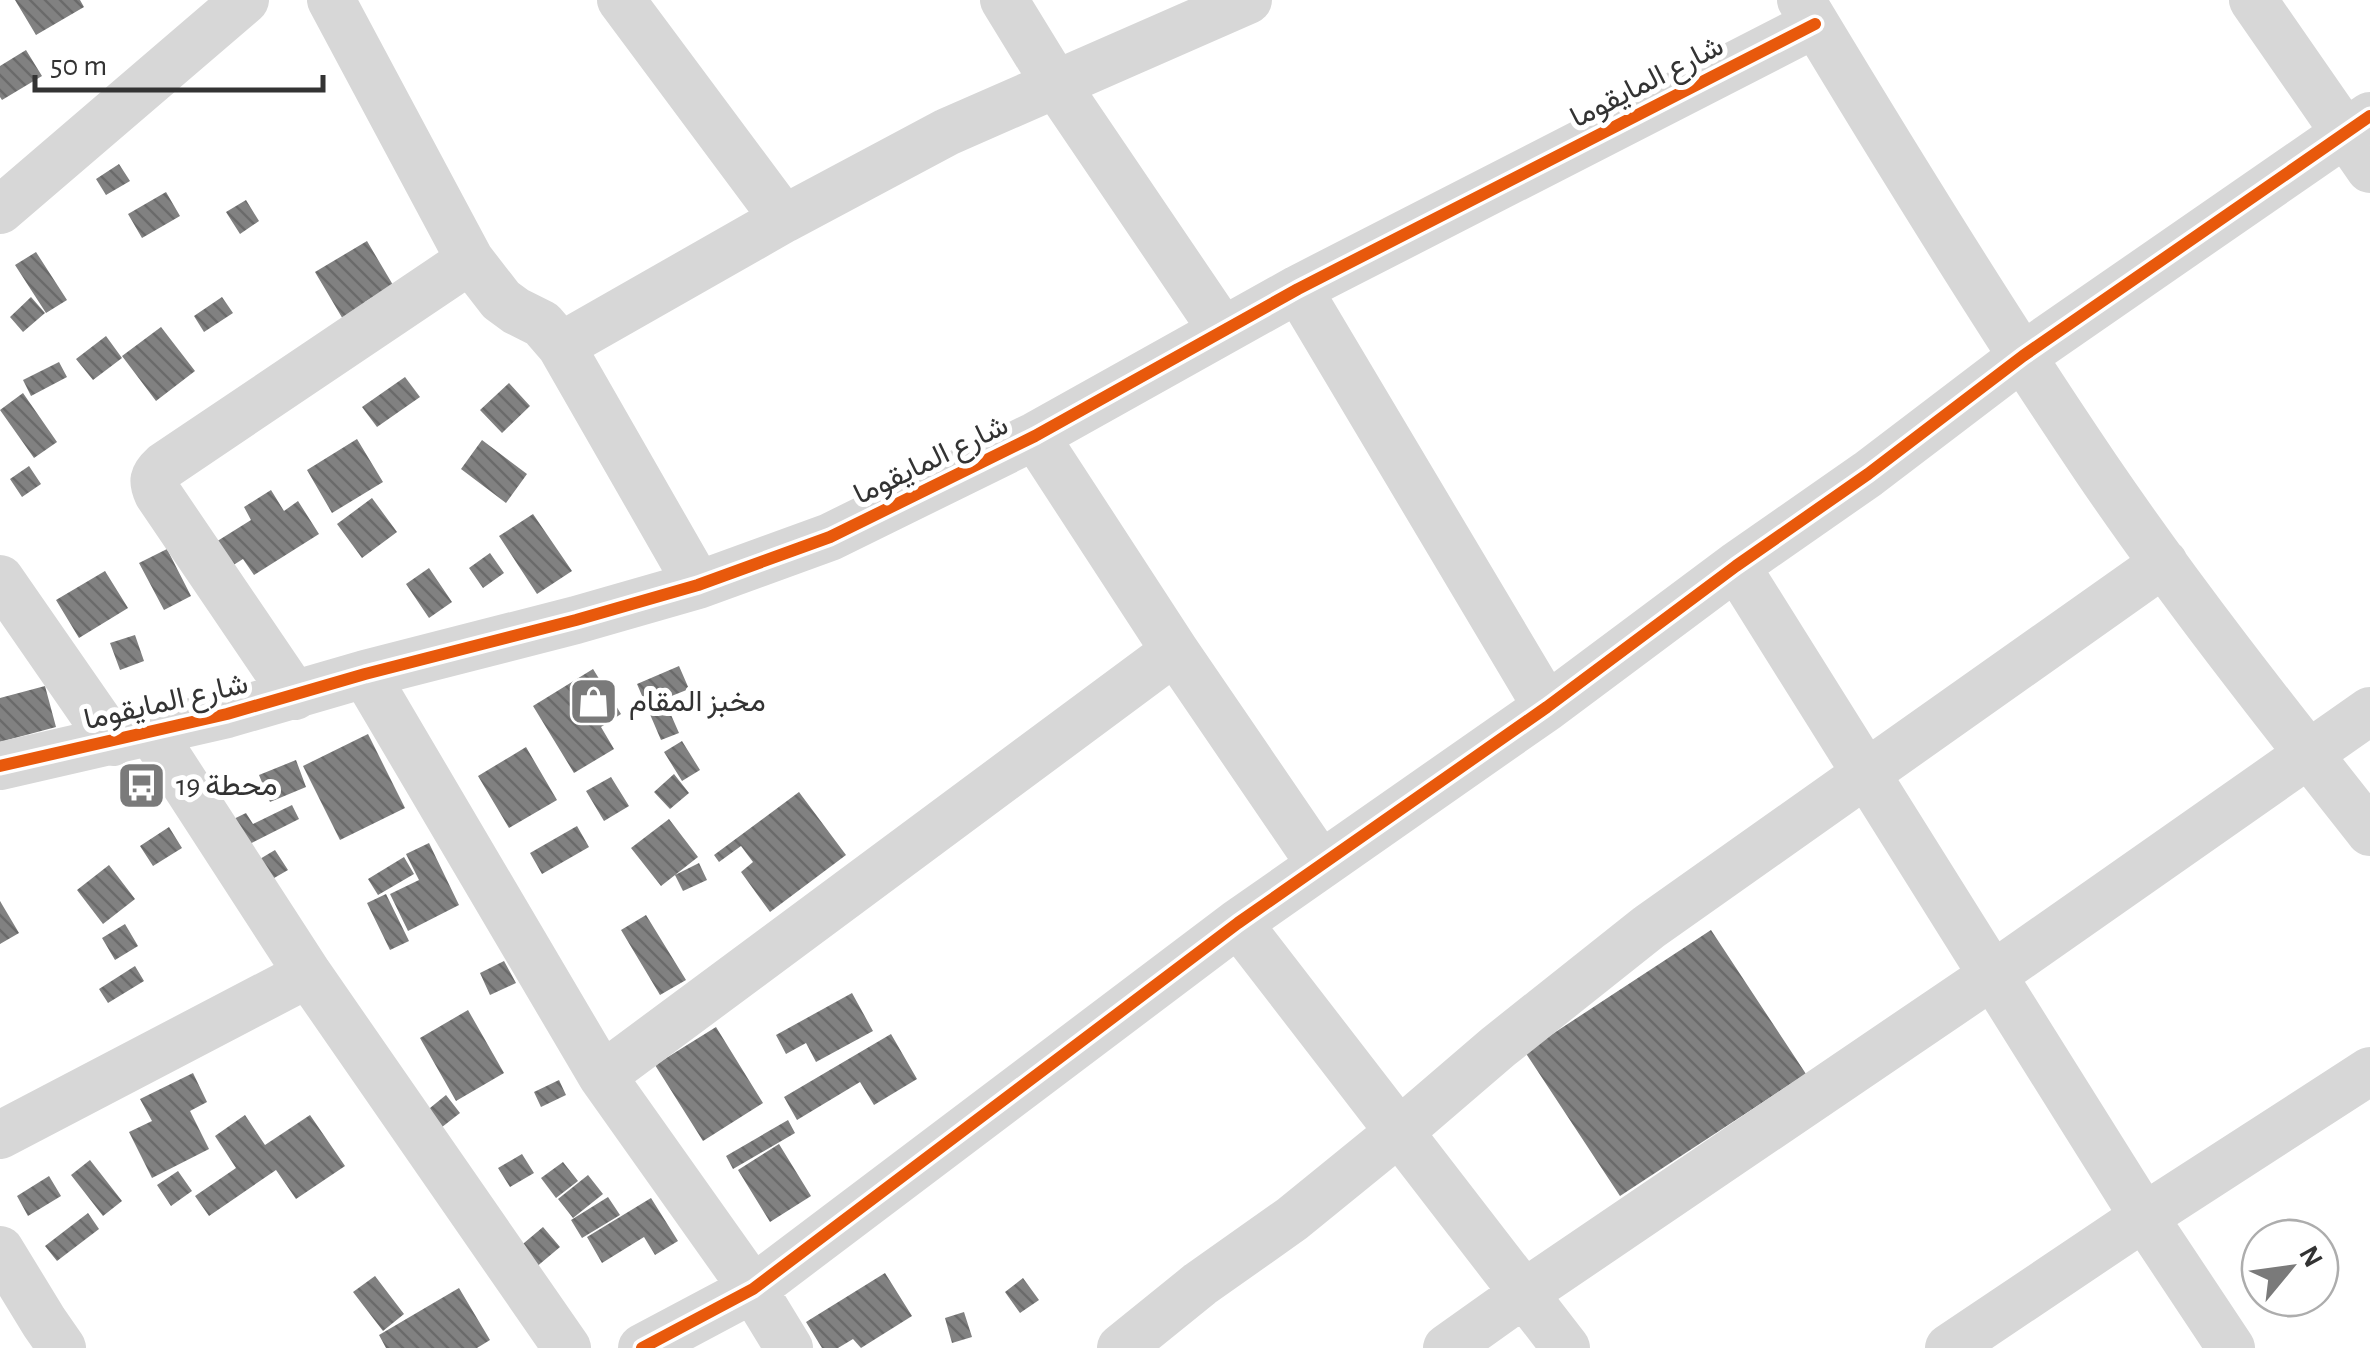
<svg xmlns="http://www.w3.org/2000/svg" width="2370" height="1348" viewBox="0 0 2370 1348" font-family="'Alegreya Sans',Vazirmatn,sans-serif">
	<defs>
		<pattern id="building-back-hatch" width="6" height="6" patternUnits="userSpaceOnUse" patternTransform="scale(2.5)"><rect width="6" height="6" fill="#818181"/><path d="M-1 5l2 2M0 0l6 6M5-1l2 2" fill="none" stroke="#6a6a6a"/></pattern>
	</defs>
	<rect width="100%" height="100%" fill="#fff"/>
	<path fill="url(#building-back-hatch)" d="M15 0H80L84 7 36 35Z
		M26 50 42 76 2 100 0 97V66Z
		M119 164 130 181 106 195 96 179Z
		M166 192 180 216 142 238 128 214Z
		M246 200 259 221 240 234 226 212Z
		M367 241 393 285 365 302 374 317 350 331 315 272Z
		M36 252 67 300 46 313 15 265Z
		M31 297 45 313 23 332 10 317Z
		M222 297 233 313 204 332 194 316Z
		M161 327 195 371 156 401 122 356Z
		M106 336 122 358 93 380 76 359Z
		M59 362 67 377 31 396 23 380Z
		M405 377 420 397 377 427 362 407Z
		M509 383 530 406 502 433 480 410Z
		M23 393 57 442 34 458 0 410Z
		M357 439 383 482 332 513 307 470Z
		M482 440 527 474 506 503 461 469Z
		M29 466 41 484 22 497 10 479Z
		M271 490 284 511 298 501 319 534 254 575 243 559 219 574 203 550 251 520 244 507Z
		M372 498 397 532 362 558 337 524Z
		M533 514 572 571 537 594 499 536Z
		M167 549 191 596 164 610 139 563Z
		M490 553 504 573 483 588 469 568Z
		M429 568 452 602 429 618 406 584Z
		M105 571 128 608 79 638 56 600Z
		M135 635 144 661 120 670 110 643Z
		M679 666 689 689 664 699 679 733 661 740 637 684Z
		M593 669 621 714 601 727 614 749 574 773 533 706Z
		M45 686 56 727 0 742V698Z
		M368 734 405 808 340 840 303 766Z
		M682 741 700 770 682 781 664 752Z
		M526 747 557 800 509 828 478 776Z
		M296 760 306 787 270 802 259 775Z
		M674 774 689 793 670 809 654 792Z
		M611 777 629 806 604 821 586 791Z
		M799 792 846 855 770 912 741 872 753 862 741 846 719 862 714 855Z
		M292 805 299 819 226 856 213 829 246 813 253 824Z
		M669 819 698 857 661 886 631 848Z
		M577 826 589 847 542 874 530 853Z
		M169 827 182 848 153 866 140 846Z
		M429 843 459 905 408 931 390 894 419 880 406 854Z
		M275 850 288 870 262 885 250 865Z
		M404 857 414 874 378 895 368 879Z
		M699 863 707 880 683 891 675 875Z
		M109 865 135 899 103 924 77 890Z
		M386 894 409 941 390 950 367 903Z
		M0 901 19 933 0 944Z
		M646 915 686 980 660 995 621 930Z
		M125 924 138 946 115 960 102 938Z
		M1711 930 1806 1074 1620 1196 1525 1052Z
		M504 961 516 983 490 995 480 973Z
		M135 966 144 981 108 1003 99 989Z
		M852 993 873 1031 816 1062 806 1043 786 1054 776 1035Z
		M468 1010 504 1073 456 1101 420 1038Z
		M716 1027 763 1103 703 1141 655 1065Z
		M891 1034 917 1079 874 1105 860 1082 797 1120 784 1097Z
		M193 1073 207 1102 190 1111 209 1149 152 1178 129 1132 152 1121 140 1099Z
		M559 1080 566 1095 541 1107 534 1092Z
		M446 1095 460 1113 428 1138 414 1121Z
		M245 1115 265 1145 310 1115 345 1166 296 1199 276 1170 209 1216 195 1196 236 1168 215 1136Z
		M788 1120 795 1133 733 1169 726 1156Z
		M779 1144 811 1196 770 1222 738 1170Z
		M522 1154 534 1173 510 1187 498 1168Z
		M90 1160 122 1201 103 1216 71 1175Z
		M563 1162 578 1181 556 1198 541 1178Z
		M178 1171 192 1191 171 1206 157 1185Z
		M588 1175 603 1194 573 1218 558 1199Z
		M49 1176 61 1196 28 1216 17 1196Z
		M608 1197 620 1215 582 1238 571 1220Z
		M651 1198 678 1241 655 1255 644 1237 602 1263 587 1237Z
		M88 1213 99 1229 57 1261 45 1246Z
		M543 1227 560 1247 522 1279 505 1259Z
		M885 1273 912 1316 861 1348 853 1339 838 1348H822L806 1322Z
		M375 1276 404 1314 383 1331 353 1292Z
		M1023 1278 1039 1300 1020 1313 1005 1292Z
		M459 1288 490 1340 477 1348H386L379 1335Z
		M964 1312 972 1337 952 1343 945 1318Z"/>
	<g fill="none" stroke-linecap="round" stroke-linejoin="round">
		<path stroke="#d7d7d7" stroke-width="48" d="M331 0 470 260 501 300 516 311 542 324 561 346 698 585
			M621 0 784 219
			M1004 0 1055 83 1223 331
			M1801 0C1896 158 1993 316 2096 468 2181 593 2276 713 2370 832
			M2253 0 2370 169
			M0 210 245 0
			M1298 289 1547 707
			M561 346 784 219 947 132 1248 0
			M1035 436 1175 651 1321 865
			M1736 566 2144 1217 2231 1348
			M0 579 113 742
			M365 674 602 1076 753 1289 789 1348
			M295 696 158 494C152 481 153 476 164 466L470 260
			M152 733 308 974 567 1348
			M0 766 227 714 365 674 576 620 698 585 830 537 1035 436 1298 289 1815 24
			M1238 923 1566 1348
			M602 1076 1175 651
			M0 1135 308 974
			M0 1250 44 1322 62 1348
			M642 1348 753 1289 1238 923 1547 707 1736 566 1868 474 2023 356 2370 116
			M1121 1348 1200 1284 1292 1219 1399 1132 1498 1047 1649 927 2164 563
			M1447 1348 1523 1294 1993 975 2370 711
			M1949 1348 2144 1217 2370 1071"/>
		<defs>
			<path id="cycleway" d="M0 766 227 714 365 674 576 620 698 585 830 537 1035 436 1298 289 1815 24
				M642 1348 753 1289 1238 923 1547 707 1736 566 1868 474 2023 356 2370 116"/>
		</defs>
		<use href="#cycleway" stroke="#fff" stroke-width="19"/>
		<use href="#cycleway" stroke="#e8590c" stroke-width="12"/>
	</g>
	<defs>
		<symbol id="shop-square" viewBox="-11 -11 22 22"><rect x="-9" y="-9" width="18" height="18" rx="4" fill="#7a7a7a" stroke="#fff"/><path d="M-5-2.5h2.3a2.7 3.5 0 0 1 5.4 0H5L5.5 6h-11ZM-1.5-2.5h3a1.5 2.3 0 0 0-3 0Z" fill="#fff"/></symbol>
		<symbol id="bus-square" viewBox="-11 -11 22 22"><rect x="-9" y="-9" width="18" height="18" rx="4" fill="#7a7a7a" stroke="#fff"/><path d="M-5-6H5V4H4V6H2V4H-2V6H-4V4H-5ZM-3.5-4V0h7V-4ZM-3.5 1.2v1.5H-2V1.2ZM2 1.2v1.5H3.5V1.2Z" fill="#fff"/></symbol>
	</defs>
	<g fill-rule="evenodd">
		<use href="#shop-square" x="566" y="674" width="55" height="55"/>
		<use href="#bus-square" x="114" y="758" width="55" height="55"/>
	</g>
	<g text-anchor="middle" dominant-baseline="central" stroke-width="10" stroke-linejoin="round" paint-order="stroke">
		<g font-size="30" fill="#333" stroke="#fff">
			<text transform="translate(1647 82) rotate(-27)">شارع المايقوما</text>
			<text transform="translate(931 460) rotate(-26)">شارع المايقوما</text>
			<text transform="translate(166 702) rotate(-13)">شارع المايقوما</text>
		</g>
		<g font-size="30" fill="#333" stroke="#fff" text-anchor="start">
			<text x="629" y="702">مخبز المقام</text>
			<text x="176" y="786">محطة 19</text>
		</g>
	</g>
	<g transform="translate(2290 1268) rotate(61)"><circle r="48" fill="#ffffff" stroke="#adadad" stroke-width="2.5"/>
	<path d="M0-8L18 38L0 25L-18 38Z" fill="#7a7a7a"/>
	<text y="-15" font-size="28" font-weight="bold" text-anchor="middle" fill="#333333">N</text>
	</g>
	<path d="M35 75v15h288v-15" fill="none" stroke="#333333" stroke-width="5"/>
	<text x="50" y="75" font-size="30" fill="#333333" stroke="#ffffff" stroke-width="8" paint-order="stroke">50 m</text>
</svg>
